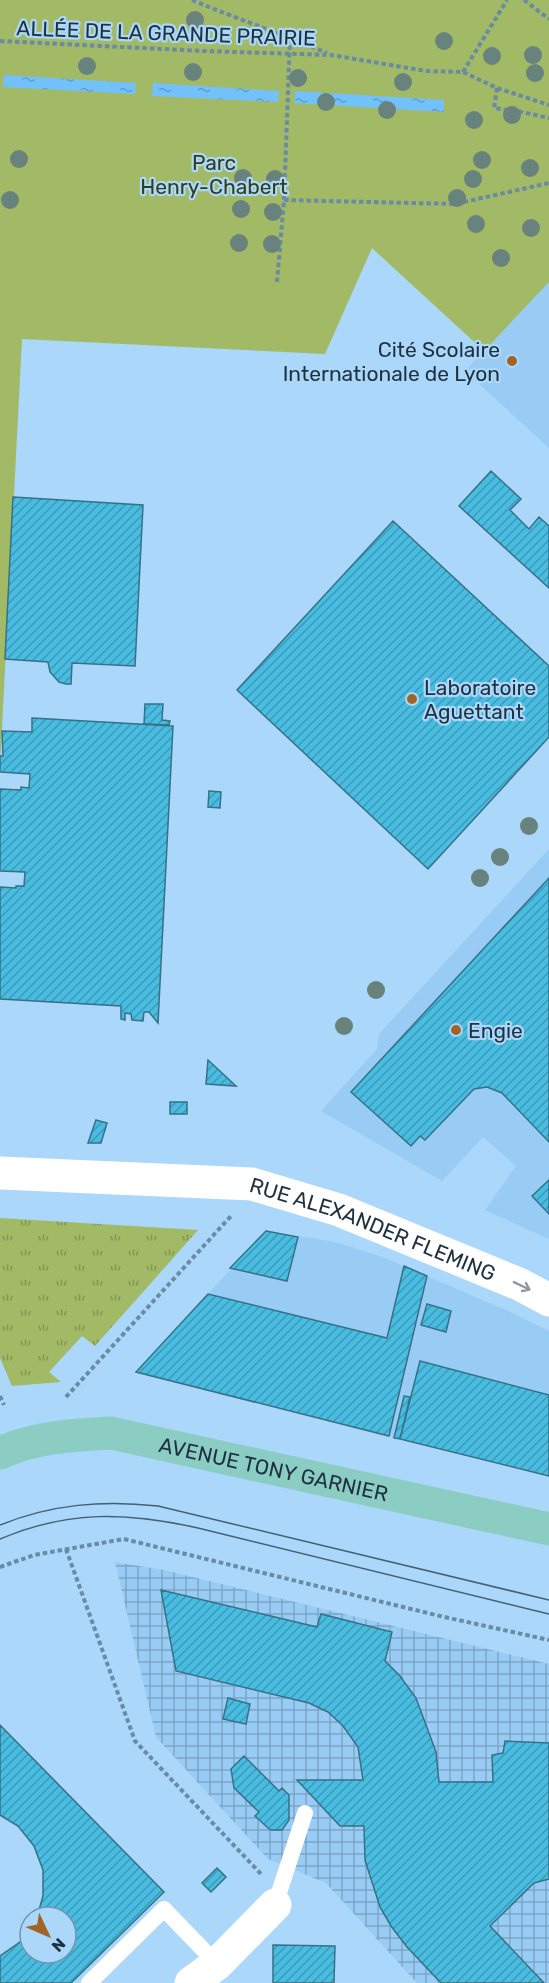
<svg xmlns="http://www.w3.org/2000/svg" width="549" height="1983" viewBox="0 0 549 1983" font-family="Rubik,sans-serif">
	<defs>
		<pattern id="industrial-grid" width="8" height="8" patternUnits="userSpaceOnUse" patternTransform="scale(1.5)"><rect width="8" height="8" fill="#98ccf4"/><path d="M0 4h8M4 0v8" fill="none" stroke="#7ba6c7"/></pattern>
		<pattern id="grass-tufts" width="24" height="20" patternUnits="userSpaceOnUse" patternTransform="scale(1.5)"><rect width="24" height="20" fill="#a2b965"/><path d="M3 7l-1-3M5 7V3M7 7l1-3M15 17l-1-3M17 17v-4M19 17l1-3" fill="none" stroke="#839755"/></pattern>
		<pattern id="water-ripples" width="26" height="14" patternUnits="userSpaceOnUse" patternTransform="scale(1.5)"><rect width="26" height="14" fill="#72c1fb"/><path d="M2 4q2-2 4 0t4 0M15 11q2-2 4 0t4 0" fill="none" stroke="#5d9dcd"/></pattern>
		<pattern id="building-hatch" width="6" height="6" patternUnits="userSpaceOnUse" patternTransform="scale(1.5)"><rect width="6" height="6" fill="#49bde1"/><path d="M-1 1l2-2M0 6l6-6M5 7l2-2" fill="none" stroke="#3c9ab8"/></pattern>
	</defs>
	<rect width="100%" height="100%" fill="#aad7fa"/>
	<path fill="#98ccf4" d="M549 282V448L465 371Z
		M549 849V1239L485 1210 516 1166 483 1137 442 1181 321 1111 377 1049 379 1034Z
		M266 1231 335 1242 380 1256 508 1311 549 1331V1476L136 1372Z"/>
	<path fill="url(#industrial-grid)" d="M115 1562 164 1570 549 1664V1983H417L326 1883 268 1859 156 1737Z"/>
	<path fill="url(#grass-tufts)" d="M0 1218 198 1230 95 1346 82 1336 49 1372 61 1382 12 1386 0 1358Z"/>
	<path fill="#a2b965" d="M0 0H549V282L484 351 372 248 325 354 22 339 0 766Z"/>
	<path fill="url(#water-ripples)" d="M4 75 136 83 135 94 3 87Z
		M153 83 279 91 278 102 152 96Z
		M295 91 444 100V112L294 103Z"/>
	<path fill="url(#building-hatch)" stroke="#367184" stroke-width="1.5" d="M491 471 521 499 510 510 529 529 539 517 549 526V588L459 506Z
		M13 497 143 505 135 666 72 663 71 684H66L59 682 50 672 48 662 5 659Z
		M393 521 549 666V737L428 869 237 690Z
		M145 704H163L162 720 170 721 169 725 144 724Z
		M32 718 173 726 158 1023 149 1012H144L143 1021 132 1020 131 1014 125 1013V1020L121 1019V1006L0 999V887L16 888V886H24L25 872 0 871V789L21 790V787L29 788 30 774 0 772V756H3L2 731 32 732Z
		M209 791 221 792 220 808 208 807Z
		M549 878V1142L502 1093 487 1087 474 1089 425 1140 420 1136 411 1146 351 1092Z
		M208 1060 236 1086 206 1084Z
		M170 1102H187V1114H170Z
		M96 1120 107 1123 101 1143H88Z
		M549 1180V1214L532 1196Z
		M266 1231 298 1237 287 1281 230 1268Z
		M404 1266 427 1276 389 1436 136 1372 208 1294 387 1338Z
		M427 1304 451 1311 446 1332 421 1325Z
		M420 1361 549 1395V1476L400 1439Z
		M404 1396 410 1397 400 1439 394 1438Z
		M161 1590 317 1627 321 1614 392 1632 385 1661 400 1676 416 1698 436 1752 439 1782H493L492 1755 503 1753 505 1741 549 1743V1879L534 1883 490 1926 544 1983H441L407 1947 391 1926 380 1907 365 1860 364 1826H340L297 1780H363L358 1747 343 1726 328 1712 309 1703 176 1671Z
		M228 1698 250 1704 246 1724 223 1719Z
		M0 1725 164 1892 71 1983H0V1956L20 1942 30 1929V1953H66V1917H37L43 1896V1870L34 1846 18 1826 0 1815Z
		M244 1756 279 1791 282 1788 289 1795V1820L282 1830H271L268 1828 255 1816 259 1812 234 1788 231 1769Z
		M217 1868 226 1877 211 1892 202 1883Z
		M273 1945 335 1946 334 1983H273Z"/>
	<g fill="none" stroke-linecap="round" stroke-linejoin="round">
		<path stroke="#6a8ba4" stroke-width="4" stroke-dasharray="4.5 3" stroke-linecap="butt" d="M192 0C237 19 283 34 327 53
			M524 0 549 19
			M0 41 203 51 331 55 426 71 463 72 497 88 549 105
			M463 72 507 0
			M497 88 494 108 522 112 549 118
			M284 200 455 204 549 183
			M277 282 284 200 290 37
			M0 1396 4 1405
			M66 1397 231 1216
			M66 1549 135 1741 261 1874
			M0 1567 34 1555 124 1539 440 1616 549 1640"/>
		<path stroke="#fff" stroke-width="16" d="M275 1905 305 1813
			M89 1983 164 1909 217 1964"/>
		<g stroke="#fff" stroke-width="33">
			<path id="s1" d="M0 1173 252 1184 339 1210 519 1284 549 1300"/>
			<path d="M191 1983 217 1964 275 1905"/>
		</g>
		<path stroke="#8bcdc3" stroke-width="33" id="s2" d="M0 1453C35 1437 73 1435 111 1433L549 1529"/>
		<path stroke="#466073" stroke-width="1.5" d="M0 1525C52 1504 103 1500 158 1506L549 1600
			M0 1539C68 1510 127 1512 198 1528L549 1614"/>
	</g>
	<g fill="#68827e">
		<circle cx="195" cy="20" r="9"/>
		<circle cx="444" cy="41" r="9"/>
		<circle cx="533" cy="55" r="9"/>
		<circle cx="492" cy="56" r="9"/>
		<circle cx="87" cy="66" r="9"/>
		<circle cx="193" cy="72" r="9"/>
		<circle cx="535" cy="73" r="9"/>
		<circle cx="298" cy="78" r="9"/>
		<circle cx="403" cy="82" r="9"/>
		<circle cx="326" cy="102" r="9"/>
		<circle cx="387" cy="110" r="9"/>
		<circle cx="512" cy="115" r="9"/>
		<circle cx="474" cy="120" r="9"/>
		<circle cx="19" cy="159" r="9"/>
		<circle cx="482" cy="160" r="9"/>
		<circle cx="530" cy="168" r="9"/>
		<circle cx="243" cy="178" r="9"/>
		<circle cx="275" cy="179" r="9"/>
		<circle cx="473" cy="179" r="9"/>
		<circle cx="457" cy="198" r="9"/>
		<circle cx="10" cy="200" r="9"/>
		<circle cx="241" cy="209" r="9"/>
		<circle cx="273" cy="212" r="9"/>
		<circle cx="476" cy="224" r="9"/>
		<circle cx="531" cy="228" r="9"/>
		<circle cx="239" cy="243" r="9"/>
		<circle cx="272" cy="244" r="9"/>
		<circle cx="501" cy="258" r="9"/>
		<circle cx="529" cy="826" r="9"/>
		<circle cx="500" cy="857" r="9"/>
		<circle cx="480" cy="878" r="9"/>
		<circle cx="376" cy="990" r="9"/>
		<circle cx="344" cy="1026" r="9"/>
	</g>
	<defs><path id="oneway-shaft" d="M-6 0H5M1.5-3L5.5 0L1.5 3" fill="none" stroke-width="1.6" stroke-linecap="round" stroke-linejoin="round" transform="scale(1.5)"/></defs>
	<use stroke="#8f989e" href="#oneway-shaft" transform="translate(522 1286) rotate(26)"/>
	<g fill="#a16427" stroke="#aad7fa" stroke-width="2">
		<circle cx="512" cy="361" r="6"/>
		<circle cx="412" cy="699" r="6"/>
		<circle cx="456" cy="1030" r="6"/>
	</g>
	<g text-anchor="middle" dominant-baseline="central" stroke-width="4.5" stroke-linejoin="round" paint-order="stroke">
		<g font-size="21" fill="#1f313e" stroke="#aad7fa">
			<text transform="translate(166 33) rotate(2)">ALLÉE DE LA GRANDE PRAIRIE</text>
			<text stroke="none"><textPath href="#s1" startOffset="381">RUE ALEXANDER FLEMING</textPath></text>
			<text stroke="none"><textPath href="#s2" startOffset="280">AVENUE TONY GARNIER</textPath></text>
		</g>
		<g font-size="21" fill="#323c18" stroke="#aad7fa">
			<text x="214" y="162">Parc<tspan x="214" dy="24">Henry-Chabert</tspan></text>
		</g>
		<g font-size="21" fill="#1f313e" stroke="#aad7fa" text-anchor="start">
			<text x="500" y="349" text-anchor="end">Cité Scolaire<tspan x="500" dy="24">Internationale de Lyon</tspan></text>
			<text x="424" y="687">Laboratoire<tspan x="424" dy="24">Aguettant</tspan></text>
			<text x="468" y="1030">Engie</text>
		</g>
	</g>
	<g transform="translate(48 1935) rotate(134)"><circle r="28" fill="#aad7fa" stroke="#7295af" stroke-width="1.5"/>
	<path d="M0-4.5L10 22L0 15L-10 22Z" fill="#a16427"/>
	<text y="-9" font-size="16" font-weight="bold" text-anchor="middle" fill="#1f313e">N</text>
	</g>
</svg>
